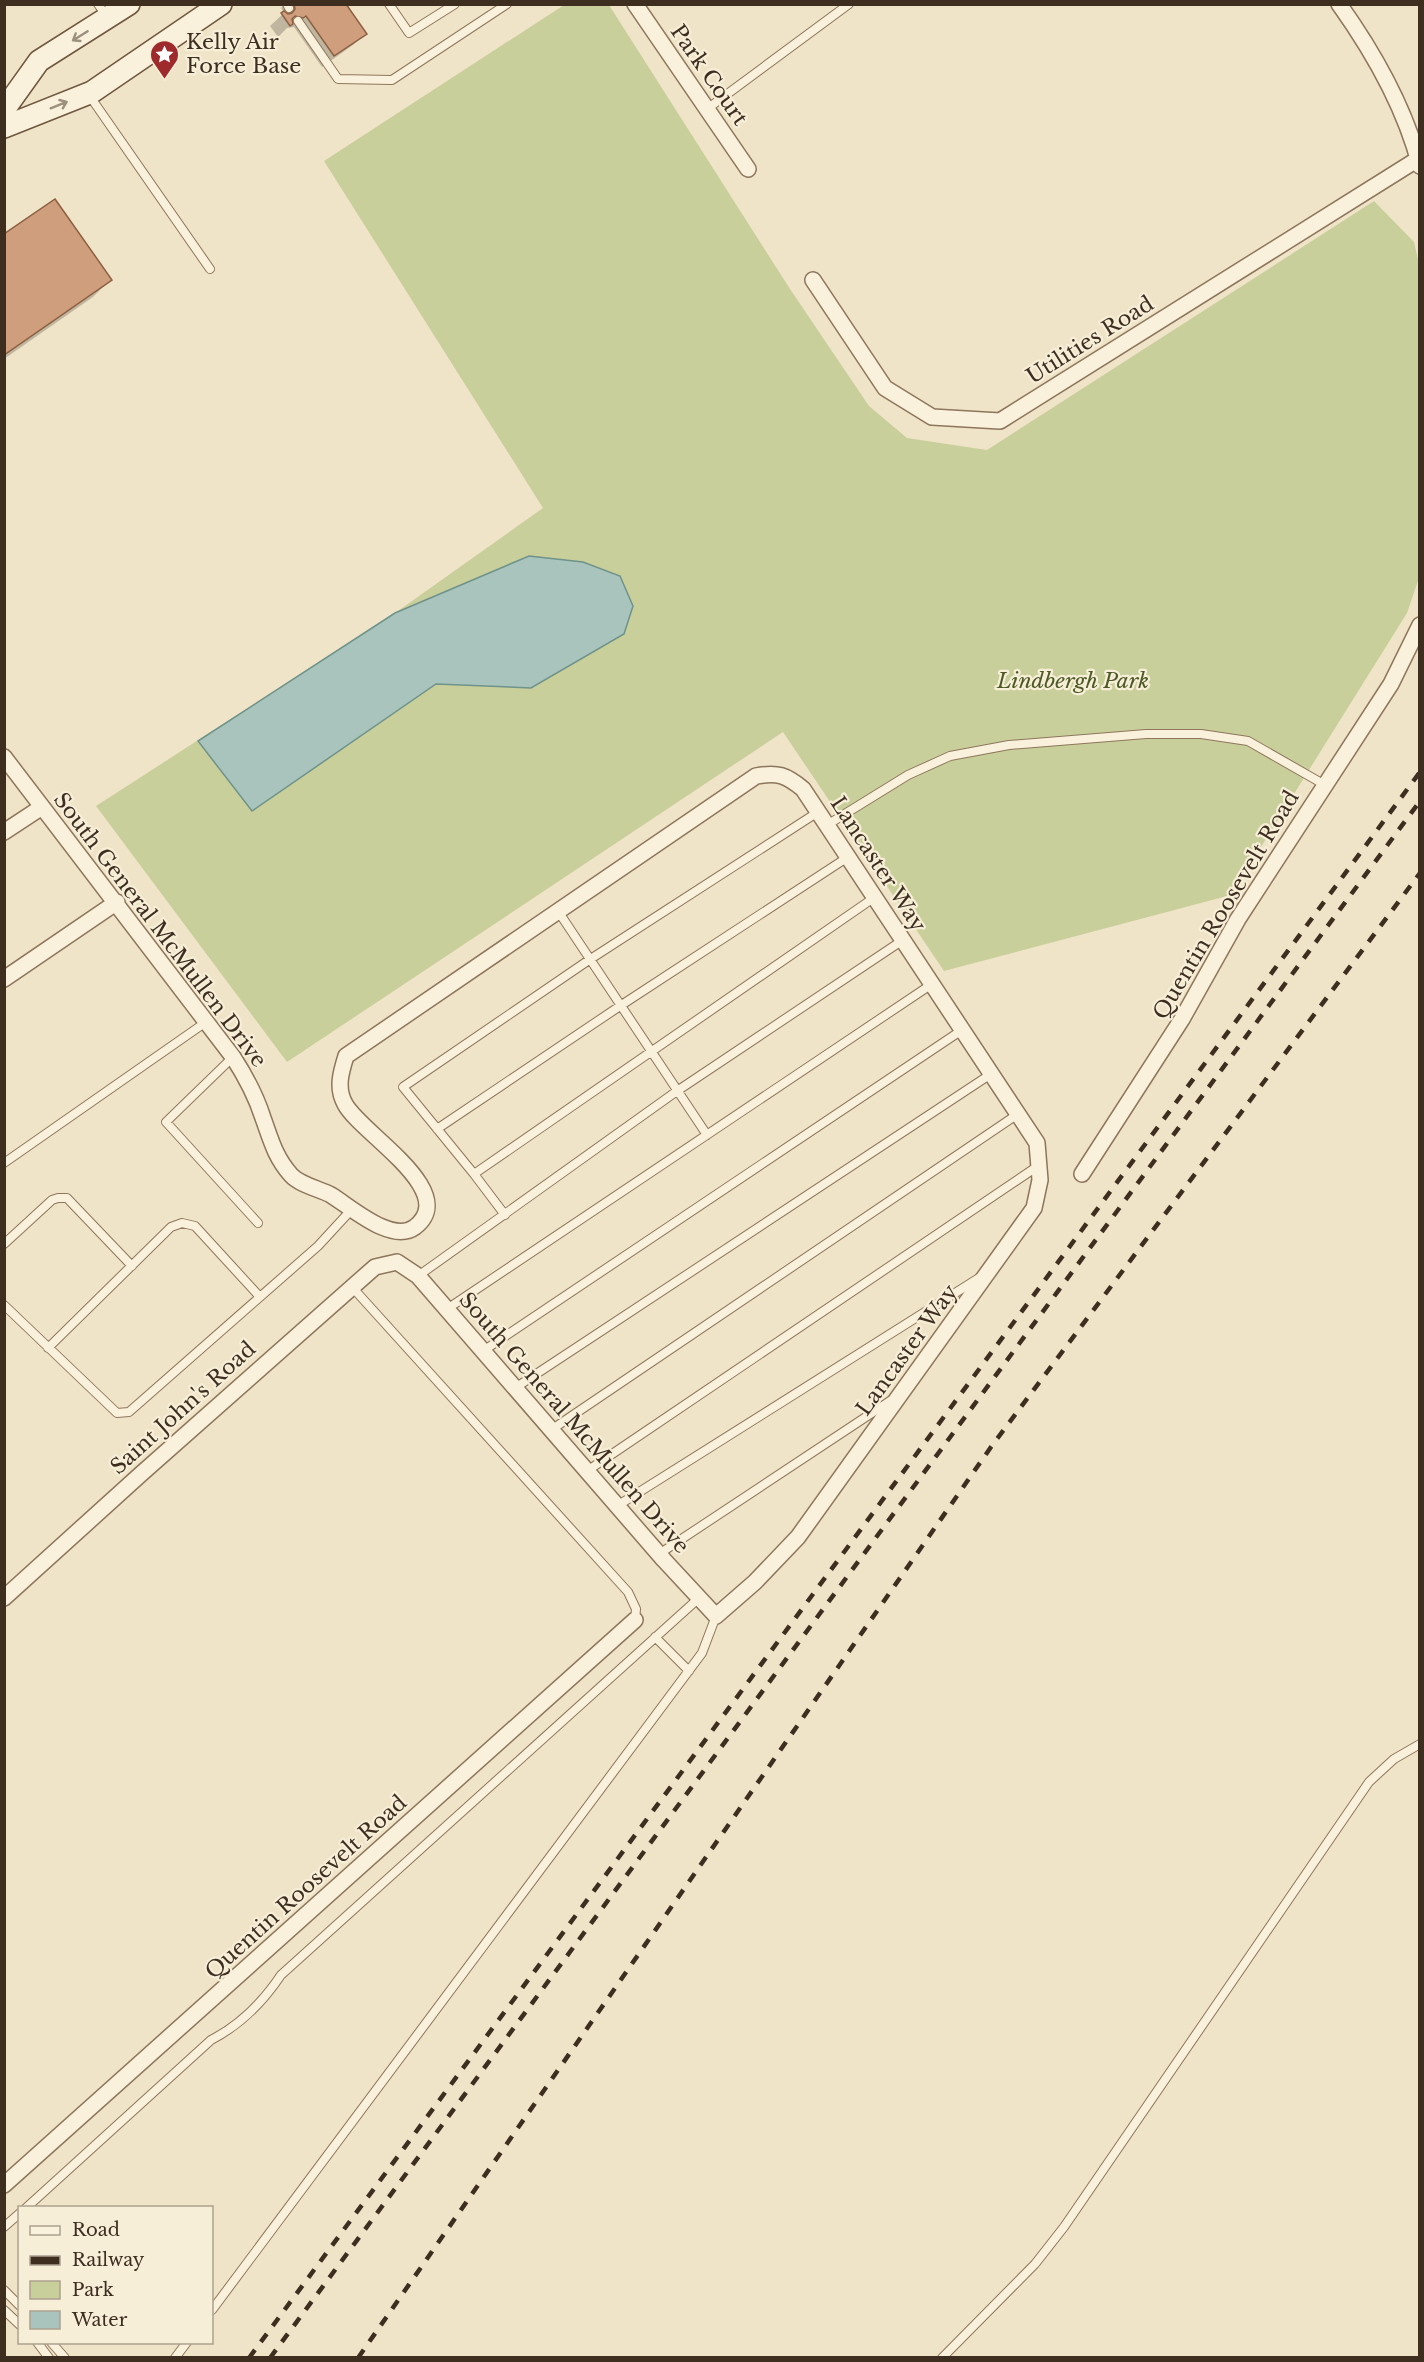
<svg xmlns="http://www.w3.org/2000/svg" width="1424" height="2362" viewBox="0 0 1424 2362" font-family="'Libre Baskerville',serif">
	<rect width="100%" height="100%" fill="#f0e4c8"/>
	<path fill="#c9cf9b" d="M564 5H609L790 289 869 406 907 438 987 450 1374 201 1414 242 1420 268 1419 578 1407 613 1231 895 944 971 783 732 287 1062 96 806 395 613 543 508 324 161Z"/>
	<path fill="#a9c4bc" stroke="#6f938a" stroke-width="1.5" d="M529 556 583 562 620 576 633 606 624 634 531 688 436 684 252 811 198 741 395 613Z"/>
	<path fill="#0003" d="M285 4H344L365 33 353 45 322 67 294 27 287 28 278 37 270 26 284 13 281 8Z
		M4 236 110 280 93 297 4 359Z"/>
	<path fill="#cf9f7d" stroke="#8d5f41" stroke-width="1.5" d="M294 4H346L367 34 334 56 306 16 303 18 295 16 292 19 293 24 290 26 281 13 284 11 288 14 292 13 295 9Z
		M55 199 112 280 4 355V234Z"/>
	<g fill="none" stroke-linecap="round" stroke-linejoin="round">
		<defs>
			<path id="lane" d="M98 4 107 17
				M287 4 289 8
				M389 4 409 33 455 4
				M298 21 338 79 392 80 507 4
				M89 95 210 269
				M707 109 849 4
				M827 825 908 775 950 756 1009 745 1146 734H1201L1248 741 1325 785
				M558 911 707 1135
				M233 1057 166 1122 258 1223
				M437 1129 620 1006 848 857
				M4 1163 206 1022
				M474 1174 875 897
				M505 1215 474 1174 403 1087 589 960 818 812
				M4 1244 52 1200 58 1198H67L132 1266
				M418 1276 677 1091 903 940
				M352 1287 628 1592 636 1609 635 1620
				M4 1305 117 1413 129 1412 318 1246 353 1208
				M447 1309 932 984
				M48 1348 171 1227 182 1223 195 1226 260 1297
				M483 1351 962 1030
				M515 1388 991 1074
				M551 1430 1018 1114
				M587 1471 1038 1166
				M617 1506 979 1278
				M659 1554 890 1401
				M655 1637 689 1671
				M26 2208 211 2040C240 2025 263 2002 281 1975L699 1598
				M4 2227 20 2213
				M4 2290 20 2306
				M4 2310 20 2325
				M212 2310 702 1653 716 1616
				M37 2342 49 2358
				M51 2342 65 2358
				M175 2358 187 2342
				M942 2358 1035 2264 1064 2227 1369 1782 1394 1759 1420 1744"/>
			<path id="street" d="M635 4 748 169
				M1339 4C1374 53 1405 108 1420 166
				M813 280 885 388 932 417 1000 421 1418 159
				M4 757 233 1057C246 1077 256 1096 263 1118 271 1140 275 1157 291 1175 300 1185 320 1189 331 1195 352 1208 392 1244 415 1227 461 1191 360 1133 345 1104 336 1088 341 1072 346 1056L756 776C778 772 786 775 803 789L1037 1143 1040 1180 1034 1208 798 1537 755 1582 716 1616 664 1560 418 1276 397 1262 375 1267 141 1474 4 1598
				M4 832 42 807
				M4 979 117 902
				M1082 1174 1182 1019 1238 919 1391 684 1420 625
				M4 2185 635 1620"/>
			<path id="secondary" d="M4 110 39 61 129 4
				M4 127 92 92 221 4"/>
		</defs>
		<use href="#lane" stroke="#8d765c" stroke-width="10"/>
		<use href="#street" stroke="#8d765c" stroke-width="18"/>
		<use href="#secondary" stroke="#6f573f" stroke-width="24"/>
		<use href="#lane" stroke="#faf1dc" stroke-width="8"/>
		<use href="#street" stroke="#faf1dc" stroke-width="15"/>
		<use href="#secondary" stroke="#faf1dc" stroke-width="21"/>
		<path stroke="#3d2e20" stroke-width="4.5" stroke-dasharray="10 10" stroke-linecap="butt" d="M249 2358 1420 772
			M270 2358 1420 801
			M358 2358 991 1447 1420 873"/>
	</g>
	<defs><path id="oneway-shaft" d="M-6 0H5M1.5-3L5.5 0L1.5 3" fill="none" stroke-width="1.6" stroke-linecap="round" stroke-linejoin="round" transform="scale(1.5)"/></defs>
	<g stroke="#9c907e">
		<use href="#oneway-shaft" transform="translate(80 36) rotate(148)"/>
		<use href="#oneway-shaft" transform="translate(59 105) rotate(-22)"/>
	</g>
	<defs>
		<symbol id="sight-pin" viewBox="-11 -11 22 30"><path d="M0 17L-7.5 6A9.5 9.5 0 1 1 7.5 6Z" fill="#9e2a2b" stroke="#f7eed8"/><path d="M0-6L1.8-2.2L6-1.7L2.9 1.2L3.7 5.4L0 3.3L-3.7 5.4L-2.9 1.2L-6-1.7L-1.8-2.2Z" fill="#fff"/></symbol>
	</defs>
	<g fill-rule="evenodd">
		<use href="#sight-pin" x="148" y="38" width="33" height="45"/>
	</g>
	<g text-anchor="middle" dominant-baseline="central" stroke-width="4.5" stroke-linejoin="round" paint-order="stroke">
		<g font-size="21" fill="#3d2e20" stroke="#f7eed8" text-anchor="start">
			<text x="186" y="42">Kelly Air<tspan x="186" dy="24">Force Base</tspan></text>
		</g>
		<g font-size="21" fill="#3d2e20" stroke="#f7eed8">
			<text transform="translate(709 75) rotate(55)">Park Court</text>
			<text transform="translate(1090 340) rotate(-32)">Utilities Road</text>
			<text transform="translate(878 864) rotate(57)">Lancaster Way</text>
			<text transform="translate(1226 905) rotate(-59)">Quentin Roosevelt Road</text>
			<text transform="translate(160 930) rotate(53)">South General McMullen Drive</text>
			<text transform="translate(907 1350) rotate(-54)">Lancaster Way</text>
			<text transform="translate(183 1408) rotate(-42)">Saint John's Road</text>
			<text transform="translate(574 1423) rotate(49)">South General McMullen Drive</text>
			<text transform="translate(306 1887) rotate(-42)">Quentin Roosevelt Road</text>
		</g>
		<g font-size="21" font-style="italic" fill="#4d5a26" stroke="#f7eed8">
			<text x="1073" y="681">Lindbergh Park</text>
		</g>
	</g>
	<rect width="1424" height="2362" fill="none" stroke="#3d2e20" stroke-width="12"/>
	<rect x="18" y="2206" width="195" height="138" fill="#f7eed8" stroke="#ada18e" stroke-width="1.5"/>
	<rect x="30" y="2226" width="30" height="9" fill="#faf1dc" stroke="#ada18e" stroke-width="1.5"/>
	<text x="72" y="2236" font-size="18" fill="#3d2e20">Road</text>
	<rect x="30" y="2256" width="30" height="9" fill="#3d2e20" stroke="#ada18e" stroke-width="1.5"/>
	<text x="72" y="2266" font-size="18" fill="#3d2e20">Railway</text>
	<rect x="30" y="2281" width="30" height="18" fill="#c9cf9b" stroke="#ada18e" stroke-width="1.5"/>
	<text x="72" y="2296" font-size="18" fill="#3d2e20">Park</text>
	<rect x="30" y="2311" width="30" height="18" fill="#a9c4bc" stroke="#ada18e" stroke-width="1.5"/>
	<text x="72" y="2326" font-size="18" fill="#3d2e20">Water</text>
</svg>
